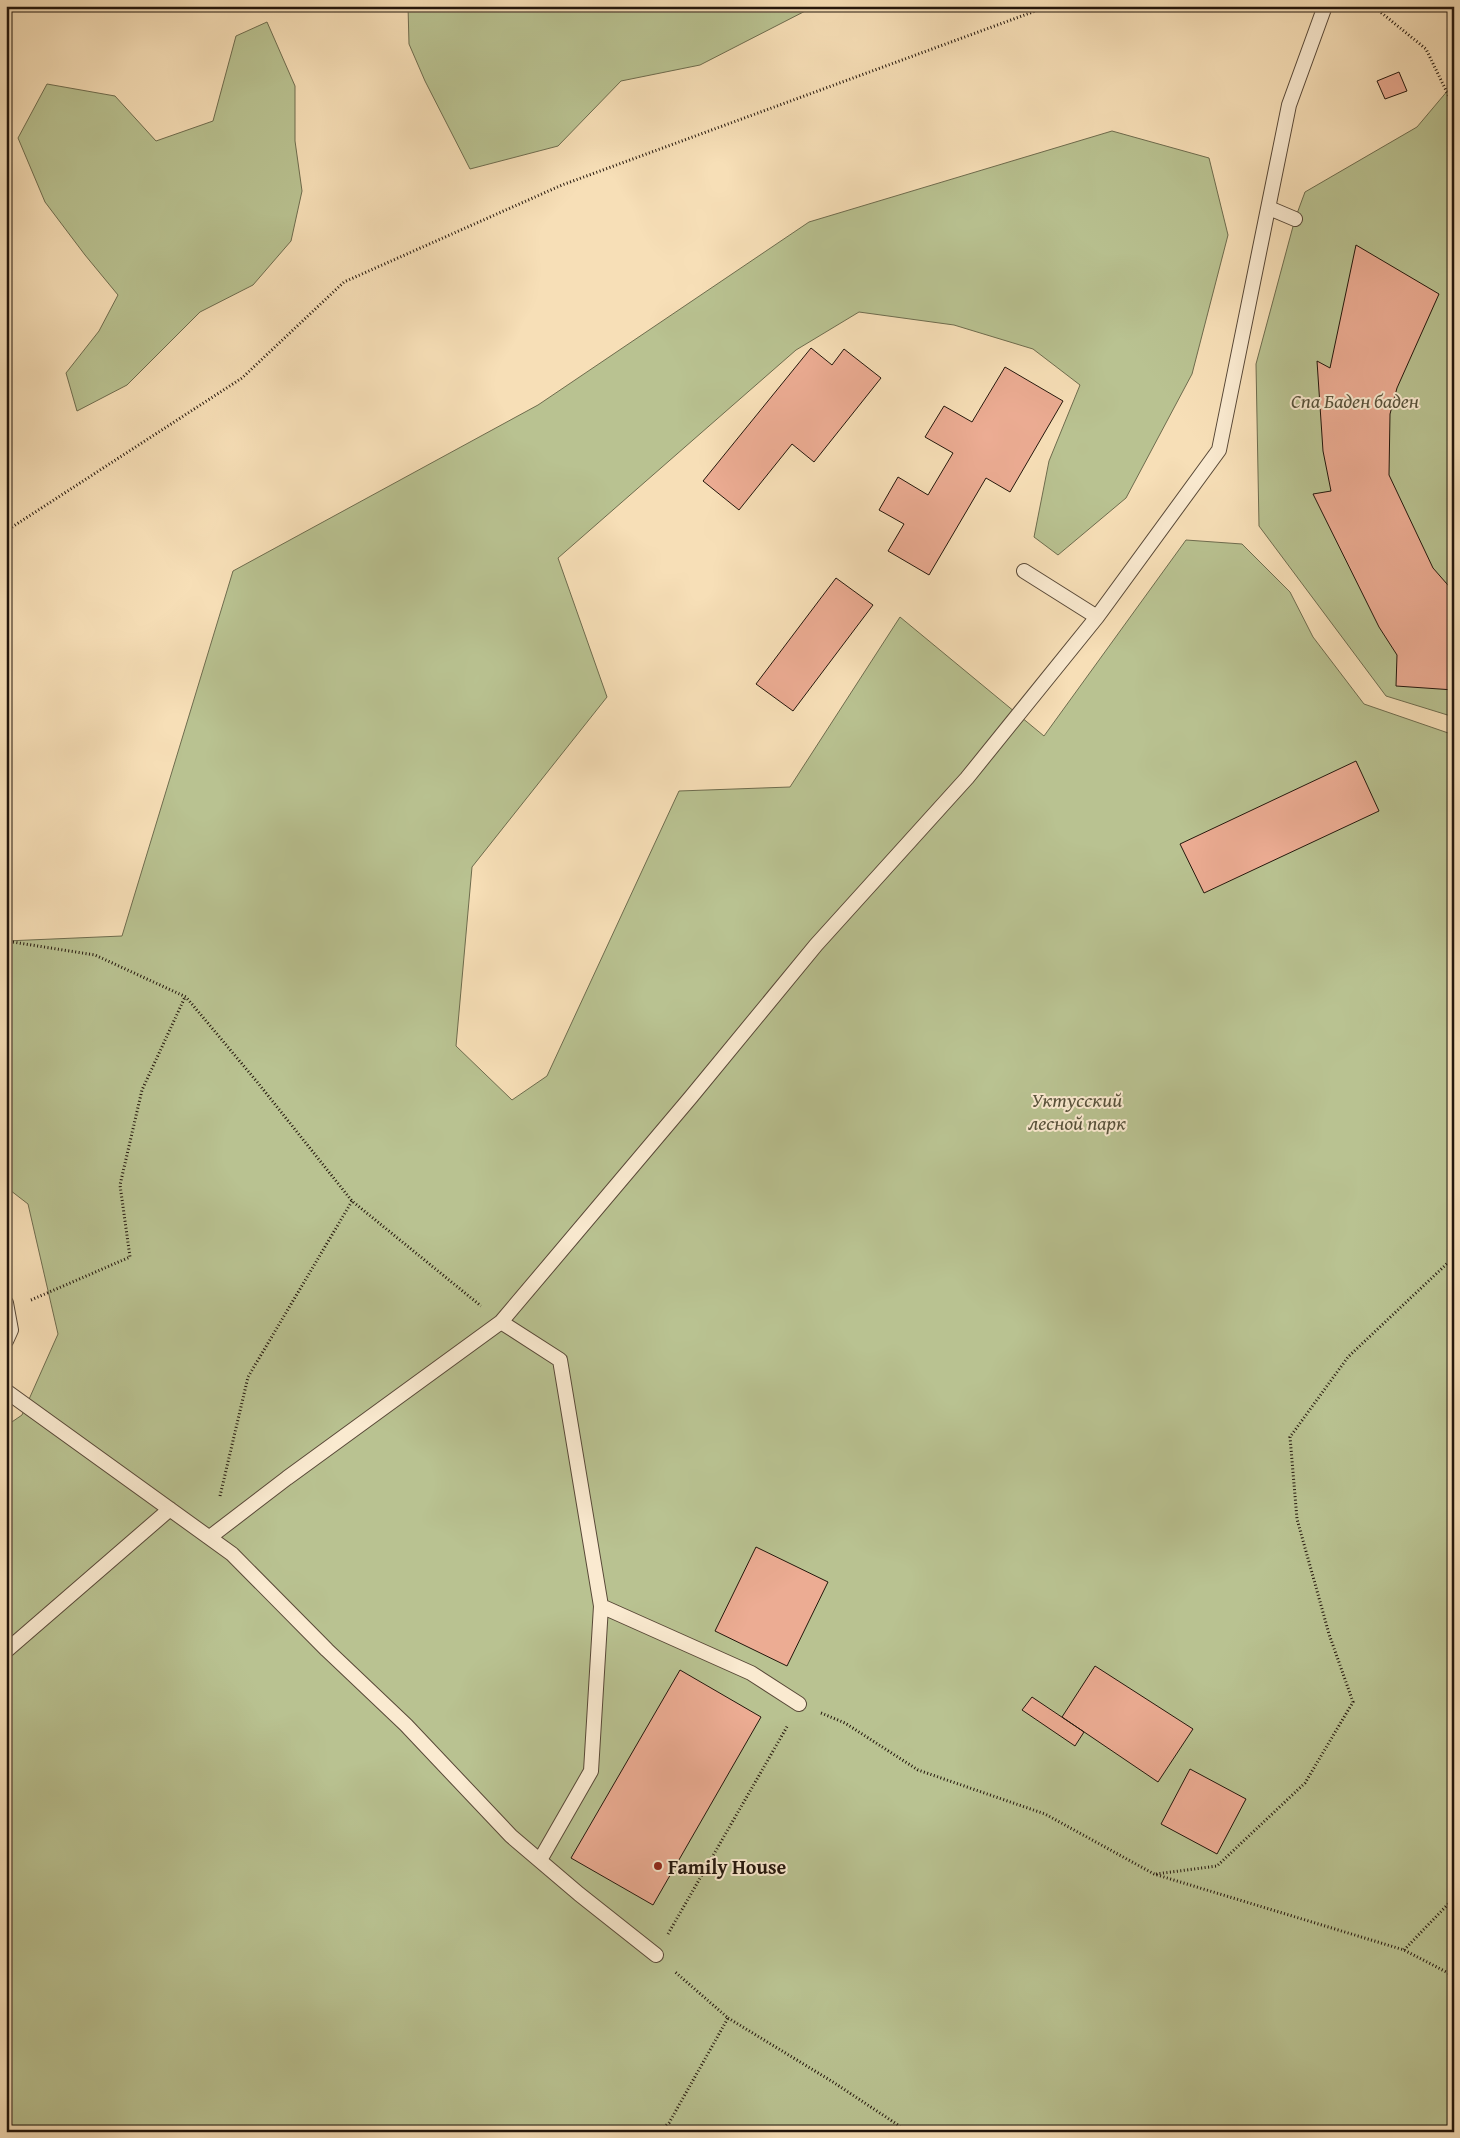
<svg xmlns="http://www.w3.org/2000/svg" width="1460" height="2138" viewBox="0 0 1460 2138" font-family="'Gentium Book Plus',serif">
	<rect width="100%" height="100%" fill="#f7dfb7"/>
	<filter id="stains"><feTurbulence type="fractalNoise" baseFrequency=".004" numOctaves="4"/><feColorMatrix values="0 0 0 0 .2 0 0 0 0 .09 0 0 0 0 .02 0 0 0 .5 -.17"/></filter>
	<radialGradient id="worn" r=".72"><stop offset=".6" stop-color="#630" stop-opacity="0"/><stop offset="1" stop-color="#630" stop-opacity=".3"/></radialGradient>
	<path fill="#b9c291" stroke="#6e6c4e" d="M408 6H815L700 65 621 81 558 146 470 169 425 81 409 44Z
		M267 22 295 86V141L302 191 291 241 253 285 200 312 127 385 77 411 66 373 99 331 118 295 85 255 45 202 18 138 47 84 115 96 156 141 213 121 236 36Z
		M1454 83V717L1386 696 1259 526 1256 364 1295 219 1305 192 1417 127Z
		M1112 131 1209 158 1228 235 1192 374 1126 498 1058 555 1034 537 1049 461 1080 385 1033 349 954 325 859 312 796 350 558 558 607 697 472 867 456 1046 512 1100 547 1076 679 791 790 787 900 617 1044 736 1186 540 1242 544 1290 592 1313 637 1364 704 1454 735V2132H6V1426L22 1415 58 1334 28 1204 6 1187V941L122 936 233 571 538 405 809 222Z"/>
	<path fill="#ecac93" stroke="#23160c" d="M1399 72 1407 91 1385 99 1377 81Z
		M1356 245 1439 294 1397 388 1390 414 1389 475 1433 568 1454 592V690L1396 686 1397 655 1379 627 1313 494 1331 491 1323 451 1317 361 1330 368Z
		M811 348 832 365 844 349 881 378 814 462 792 444 739 510 703 481Z
		M1005 367 1063 401 1010 492 986 478 929 575 888 551 904 524 879 510 898 477 928 495 953 453 925 437 944 406 972 422Z
		M836 578 873 605 793 711 756 684Z
		M1356 761 1379 811 1204 893 1180 844Z
		M756 1547 828 1582 787 1666 715 1631Z
		M1095 1666 1193 1729 1158 1782 1062 1717Z
		M680 1670 761 1717 653 1905 571 1858Z
		M1032 1697 1084 1732 1075 1746 1022 1710Z
		M1190 1769 1246 1799 1217 1854 1161 1824Z"/>
	<g fill="none" stroke-linecap="round" stroke-linejoin="round">
		<defs>
			<path id="lane" d="M1269 208 1295 219
				M1024 571 1097 617 1219 450 1289 105 1325 6
				M6 1303 11 1330 6 1341
				M501 1322 560 1360 601 1606 751 1673 799 1704
				M6 1391 232 1554 327 1650 406 1725 511 1836 579 1894 656 1955
				M210 1537 287 1478 501 1322 691 1097 816 945 967 778 1097 617
				M6 1651 170 1509
				M540 1860 591 1771 601 1606"/>
		</defs>
		<use href="#lane" stroke="#584837" stroke-width="16"/>
		<path stroke="#23160c" stroke-width="3" stroke-dasharray="1 2.5" stroke-linecap="butt" d="M1373 6 1426 49 1454 107
			M6 531 242 378 344 282 562 185 1049 6
			M6 941 95 955 186 997 258 1083 352 1201 481 1306
			M31 1300 130 1257 120 1185 142 1090 185 997
			M220 1496 248 1377 352 1201
			M821 1713 845 1723 918 1770 1045 1814 1154 1874 1404 1950 1454 1976
			M1156 1874 1217 1866 1305 1783 1353 1702 1329 1634 1297 1519 1290 1437 1348 1357 1454 1257
			M668 1934 788 1725
			M1404 1950 1454 1898
			M728 2018 833 2082 898 2125 904 2132
			M658 2132 669 2123 728 2018 674 1971"/>
		<use href="#lane" stroke="#faead0" stroke-width="14"/>
	</g>
	<circle fill="#8f2418" stroke="#faead0" stroke-width="2" cx="658" cy="1866" r="5"/>
	<g text-anchor="middle" dominant-baseline="central" stroke-width="4" stroke-linejoin="round" paint-order="stroke">
		<g font-size="20" font-style="italic" fill="#58523b" stroke="#faead0">
			<text x="1355" y="400">Спа Баден баден</text>
			<text x="1077" y="1099">Уктусский<tspan x="1077" dy="23">лесной парк</tspan></text>
		</g>
		<g font-size="20" font-weight="bold" fill="#23160c" stroke="#faead0" text-anchor="start">
			<text x="668" y="1866">Family House</text>
		</g>
	</g>
	<rect width="1460" height="2138" fill="none" stroke="#f7dfb7" stroke-width="25"/>
	<rect x="8" y="8" width="1445" height="2123" fill="none" stroke="#23160c" stroke-width="2.5"/>
	<rect x="12" y="12" width="1435" height="2113" fill="none" stroke="#23160c"/>
	<rect width="100%" height="100%" filter="url(#stains)"/>
	<rect width="100%" height="100%" fill="url(#worn)"/>
</svg>
